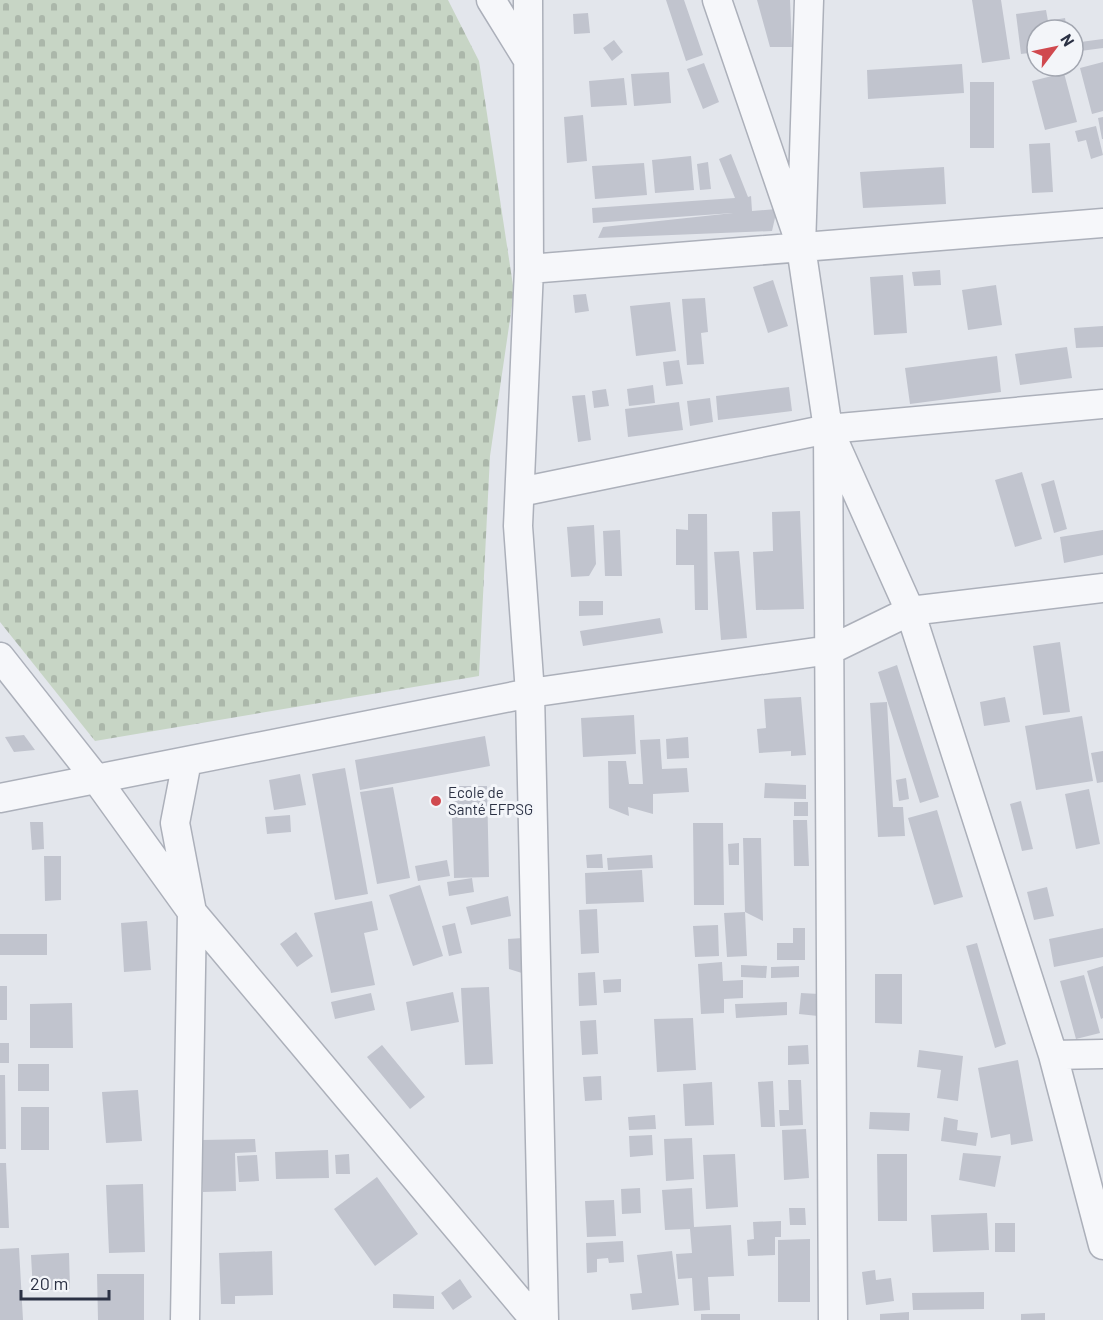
<svg xmlns="http://www.w3.org/2000/svg" width="1103" height="1320" viewBox="0 0 1103 1320" font-family="Barlow,sans-serif">
	<defs>
		<pattern id="cemetery-stones" width="16" height="16" patternUnits="userSpaceOnUse" patternTransform="scale(1.5)"><rect width="16" height="16" fill="#c7d5c5"/><path d="M2 7V4a2 2 0 0 1 4 0v3zM10 15v-3a2 2 0 0 1 4 0v3z" fill="#abb7aa"/></pattern>
	</defs>
	<rect width="100%" height="100%" fill="#e3e6ec"/>
	<path fill="url(#cemetery-stones)" d="M0 0H448L479 61 514 292 490 456 479 676 95 741 0 622Z"/>
	<path fill="#c1c4ce" d="M666 0H684L703 55 686 61Z
		M757 0H790L792 47H770Z
		M972 0H1001L1010 59 982 63Z
		M1046 10 1048 21 1065 18 1067 30H1037V52L1021 54 1016 14Z
		M588 13 590 33 574 34 573 14Z
		M1103 39V48L1073 52V43Z
		M614 40 623 52 612 61 603 48Z
		M1103 62V111L1092 114 1080 68Z
		M704 63 719 102 703 109 687 69Z
		M962 64 964 93 868 99 867 70Z
		M669 72 671 103 634 106 631 74Z
		M1064 73 1077 122 1045 130 1032 81Z
		M624 78 627 105 591 107 589 81Z
		M970 82H994V148H970Z
		M583 115 587 161 567 163 564 117Z
		M1103 117V139H1102L1098 118Z
		M1096 126 1103 155 1091 159 1086 140 1078 142 1075 131Z
		M1050 143 1053 192 1032 193 1029 144Z
		M731 154 748 197 751 196 752 211 777 209 772 231 598 238 603 227 733 213 593 223 592 208 735 198 719 159Z
		M691 156 694 190 655 193 652 160Z
		M708 162 711 189 700 190 697 164Z
		M644 163 647 195 595 199 592 166Z
		M944 167 946 204 863 208 860 172Z
		M940 270 941 285 914 286 912 272Z
		M903 275 907 333 874 335 870 277Z
		M773 280 788 326 768 333 753 287Z
		M996 285 1002 325 968 330 962 290Z
		M586 294 589 311 575 313 573 295Z
		M705 298 708 332 701 333 704 364 687 365 682 299Z
		M670 302 676 351 636 356 630 306Z
		M1103 326V347L1076 348 1074 328Z
		M1067 347 1072 378 1020 385 1015 354Z
		M997 356 1001 392 910 404 905 368Z
		M679 360 683 384 666 386 663 362Z
		M653 385 655 403 629 406 627 389Z
		M789 387 792 411 718 420 716 396Z
		M606 389 609 406 594 408 592 391Z
		M585 395 591 440 578 442 572 396Z
		M710 398 713 422 690 426 687 401Z
		M679 402 683 430 628 437 625 409Z
		M1022 472 1042 539 1015 547 995 480Z
		M1054 480 1067 529 1054 533 1041 484Z
		M800 511 804 609 756 610 753 552 773 551 772 512Z
		M688 514H707L708 610H695L694 565H676V529L688 530Z
		M594 525 596 564 589 576 571 577 567 527Z
		M620 530 622 576H605L603 531Z
		M1103 530V555L1064 563 1060 537Z
		M739 551 747 638 721 640 714 552Z
		M579 601H603V615L579 616Z
		M660 618 663 633 583 646 580 631Z
		M1060 642 1070 712 1043 715 1033 646Z
		M897 665 939 797 920 803 878 672Z
		M801 697 806 755 791 756V751L759 753 757 729 766 728 764 699Z
		M1005 697 1010 722 984 726 980 702Z
		M887 702 893 807H903L905 836 878 837 870 703Z
		M634 715 636 754 583 757 581 718Z
		M1082 716 1093 781 1036 790 1025 726Z
		M24 735 35 750 14 752 5 737Z
		M485 736 490 766 360 790 355 760Z
		M688 737 689 758 667 759 666 739Z
		M660 739 662 769 687 768 689 792 653 794V814L628 807 629 816 609 808 608 761H626L629 784H643L640 740Z
		M1103 751V782L1097 783 1091 753Z
		M345 768 368 894 335 900 312 774Z
		M300 774 306 805 274 810 269 780Z
		M906 778 909 799 899 801 896 780Z
		M765 783 806 785V799L764 798Z
		M451 786H487L489 877 454 878Z
		M393 787 410 878 377 884 360 792Z
		M1089 789 1100 844 1076 849 1065 794Z
		M1021 801 1033 849 1022 851 1010 804Z
		M794 802H808V816H794Z
		M937 810 963 897 934 905 908 818Z
		M290 815 291 832 267 834 265 817Z
		M793 820H807L809 866H794Z
		M30 822H43L44 849 32 850Z
		M693 823H723L724 905H694Z
		M743 838H761L763 921 745 912 747 956 727 957 724 913 745 912Z
		M739 843V865H729L728 844Z
		M602 854 603 868H587L586 855Z
		M652 855 653 868 608 870 607 858Z
		M44 856H61V900L45 901Z
		M447 860 450 876 418 881 415 866Z
		M642 870 644 902 586 904 585 873Z
		M472 878 474 892 449 896 447 882Z
		M420 885 443 956 413 966 389 895Z
		M1047 887 1054 916 1034 920 1027 892Z
		M508 896 511 916 471 925 466 907Z
		M372 901 378 930 364 933 375 985 331 993 314 913Z
		M597 909 599 953 581 954 579 910Z
		M147 921 151 970 124 972 121 923Z
		M455 923 462 953 449 956 442 926Z
		M718 925 719 956 695 957 693 926Z
		M793 928H805V960H777V943H793Z
		M1103 928V957L1054 967 1049 939Z
		M296 932 313 956 297 967 280 944Z
		M0 934H47V955H0Z
		M523 938 525 974 509 969 508 939Z
		M977 943 1006 1044 995 1048 966 946Z
		M722 962 723 981 743 980V998L724 999V1013L701 1014 698 964Z
		M741 965 767 966 766 978 741 977Z
		M799 966V977L771 978V967Z
		M1103 966V1018L1101 1019 1087 971Z
		M595 972 597 1005 579 1006 578 973Z
		M875 974H902V1024L875 1023Z
		M1084 975 1100 1033 1076 1039 1060 981Z
		M621 979V992L604 993 603 980Z
		M0 986H7V1020H0Z
		M489 987 493 1064 465 1065 461 988Z
		M453 992 459 1022 411 1031 406 1002Z
		M371 993 375 1010 335 1019 331 1002Z
		M801 993 819 994 818 1016 799 1014Z
		M787 1002V1015L736 1018 735 1004Z
		M72 1003 73 1048H30V1004Z
		M693 1018 696 1070 657 1072 654 1019Z
		M596 1020 598 1054 582 1055 580 1021Z
		M0 1043H9V1063H0Z
		M382 1045 425 1097 410 1109 367 1057Z
		M808 1045 809 1064 788 1065V1046Z
		M919 1050 963 1056 958 1101 937 1098 941 1070 917 1067Z
		M1018 1060 1033 1141 1011 1145 1010 1134 991 1138 978 1068Z
		M18 1064H49V1091H18Z
		M0 1075H5L6 1149H0Z
		M601 1076 602 1100 585 1101 583 1077Z
		M788 1080H801L803 1125 780 1126 779 1110H789Z
		M773 1081 775 1127H761L758 1082Z
		M712 1082 714 1125 685 1126 683 1084Z
		M138 1090 142 1141 106 1143 102 1092Z
		M21 1107H49V1150H21Z
		M870 1112 910 1113 909 1131 869 1129Z
		M655 1115 656 1129 629 1130 628 1117Z
		M944 1117 958 1120 957 1130 978 1133 976 1146 941 1141Z
		M806 1129 809 1178 784 1180 782 1130Z
		M652 1135 653 1155 630 1157 629 1136Z
		M692 1138 694 1179 666 1181 664 1139Z
		M255 1139 256 1152 235 1153 236 1191 203 1192 202 1140Z
		M328 1150 329 1178 276 1179 275 1152Z
		M963 1153 1001 1156 995 1187 959 1180Z
		M349 1154 350 1174H336L335 1155Z
		M735 1154 738 1207 706 1209 703 1155Z
		M877 1154H907V1221H878Z
		M257 1155 259 1181 239 1182 237 1156Z
		M0 1163H6L9 1228H0Z
		M377 1177 418 1234 375 1266 334 1209Z
		M143 1184 145 1252 109 1253 106 1185Z
		M640 1188 641 1213 622 1214 621 1189Z
		M692 1188 694 1227 731 1225 734 1276 708 1277 710 1310 694 1311 692 1278 678 1279 676 1254 692 1253 690 1229 665 1230 662 1190Z
		M614 1200 616 1236 587 1237 585 1201Z
		M789 1208H805L806 1225H790Z
		M987 1213 989 1250 933 1252 931 1215Z
		M781 1221V1237H775V1255L748 1256 747 1240 754 1239 753 1222Z
		M995 1223H1015V1252H995Z
		M810 1239V1302H778V1240Z
		M623 1241 624 1262 609 1263 608 1258 597 1259V1272L587 1273 586 1243Z
		M19 1248 23 1320H0V1249Z
		M272 1251 273 1295 235 1296V1304H221L219 1253Z
		M672 1251 679 1305 632 1310 630 1294 642 1293 637 1255Z
		M69 1253 70 1289 33 1291 31 1255Z
		M875 1270 876 1280 891 1278 894 1301 866 1305 862 1272Z
		M97 1274H144V1320H98Z
		M460 1279 472 1297 453 1310 441 1293Z
		M984 1292V1309L913 1310 912 1293Z
		M393 1294 434 1296V1309L393 1308Z
		M909 1312V1320H880V1314Z
		M1045 1313V1320H1021V1314Z
		M701 1314H740V1320H701Z"/>
	<g fill="none" stroke-linecap="round" stroke-linejoin="round">
		<defs>
			<path id="minor" d="M491 0 528 60
				M528 0 529 269 518 526 530 693 544 1320
				M717 0 796 231
				M809 0 801 247 828 429 833 1320
				M529 269 1103 223
				M833 439 910 611 1053 1055 1103 1245
				M520 492 828 429 1103 404
				M0 657 97 780 192 912 535 1320
				M0 798 530 693 830 650 910 611 1103 588
				M1053 1055 1103 1054
				M185 1320 192 912 175 823 187 761"/>
		</defs>
		<use href="#minor" stroke="#acb0ba" stroke-width="31"/>
		<use href="#minor" stroke="#f6f7fa" stroke-width="28"/>
	</g>
	<circle fill="#d0494f" stroke="#f3f5f9" stroke-width="2" cx="436" cy="801" r="6"/>
	<g text-anchor="middle" dominant-baseline="central" stroke-width="6" stroke-linejoin="round" paint-order="stroke">
		<g font-size="15" fill="#2b3144" stroke="#f3f5f9" text-anchor="start">
			<text x="448" y="792">Ecole de<tspan x="448" dy="17">Santé EFPSG</tspan></text>
		</g>
	</g>
	<g transform="translate(1055 48) rotate(58)"><circle r="28" fill="#f3f5f9" stroke="#a3a7b1" stroke-width="1.5"/>
	<path d="M0-4.5L10 22L0 15L-10 22Z" fill="#d0494f"/>
	<text y="-9" font-size="16" font-weight="bold" text-anchor="middle" fill="#2b3144">N</text>
	</g>
	<path d="M21 1290v9h88v-9" fill="none" stroke="#2b3144" stroke-width="3"/>
	<text x="30" y="1290" font-size="18" fill="#2b3144" stroke="#f3f5f9" stroke-width="4.5" paint-order="stroke">20 m</text>
</svg>
